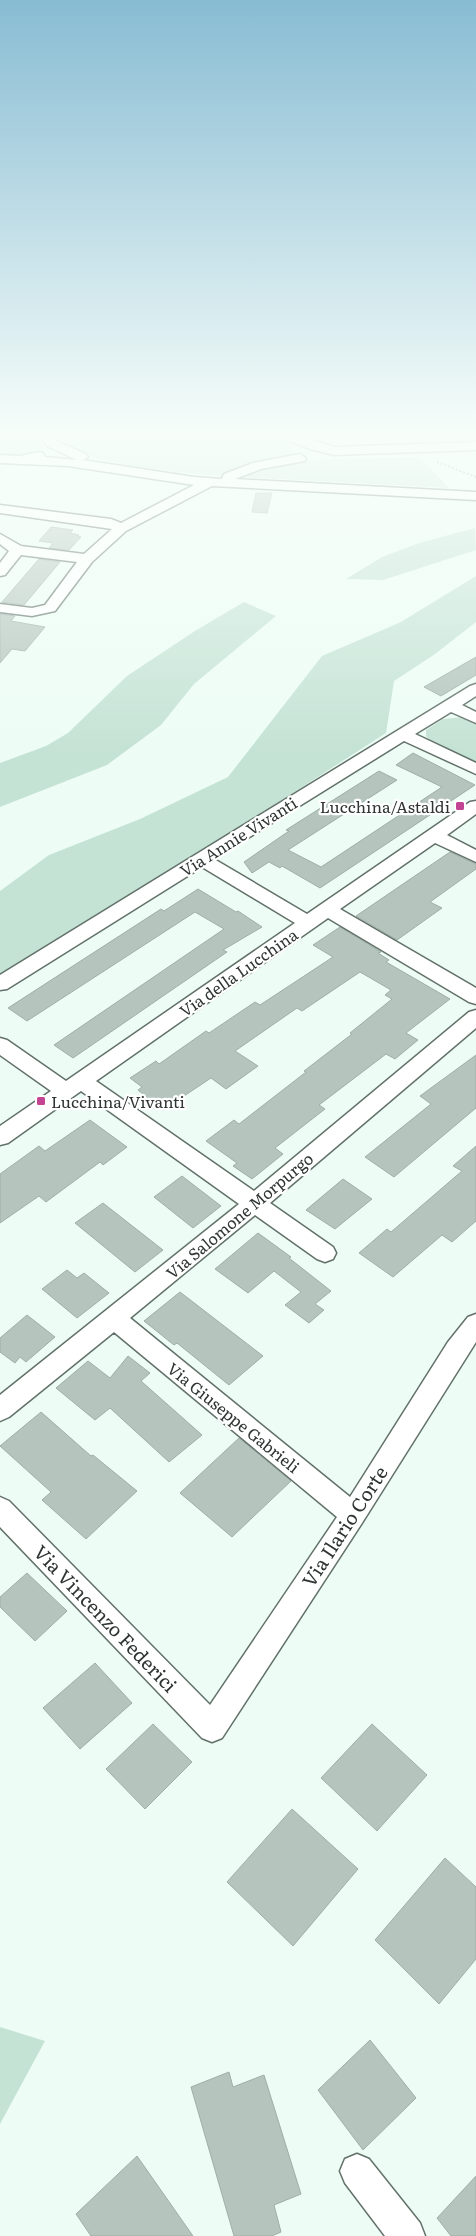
<svg xmlns="http://www.w3.org/2000/svg" width="476" height="2236" viewBox="0 0 476 2236" font-family="Literata,serif">
	<rect width="100%" height="100%" fill="#edfdf5"/>
	<path fill="#c5e3d5" d="M9 436H31L42 441 43 448 26 456 0 455V438Z
		M56 436H277L291 446 294 453C272 465 245 465 223 476 191 474 71 464 56 436Z
		M420 457 449 488 238 477C296 454 359 460 420 457Z
		M475 528 476 550 383 580 346 579 382 557 419 543Z
		M476 576V622L435 654 394 681 386 733 161 878 0 978V891L49 855 140 819 228 777 322 656 401 622Z
		M244 602 276 616 194 684 161 725 107 765 0 807V763L46 746 68 733 127 676 195 631Z
		M463 717 476 722V765L432 743 426 736V730L443 719Z
		M0 2027 45 2041 0 2124Z"/>
	<path fill="#b5c5be" stroke="#9fafa8" d="M256 493H272L267 513 252 512Z
		M51 527 73 530 70 533 79 535 78 536 81 537 69 550 49 548 53 543 39 541Z
		M39 559 60 562 24 605 2 602Z
		M0 614 15 616 11 621 45 627 25 651 12 649 0 663Z
		M476 657V675L441 696 424 687Z
		M413 753 475 785 320 888 282 866 280 868 269 862 252 873 244 862 289 831 286 830 379 771 397 780 288 850 321 867 442 787 396 765Z
		M450 852 476 864V869L430 902 442 908 397 940 356 916Z
		M198 889 236 912 238 911 262 927 223 950 227 952 73 1058 54 1045 224 929 195 912 27 1021 8 1008 161 909 164 911Z
		M340 927 381 952 378 953 389 960 386 962 450 999 406 1033 418 1040 395 1059 386 1054 319 1105 325 1109 275 1148 283 1154 252 1179 233 1166 237 1163 206 1141 234 1120 239 1124 306 1072 304 1071 352 1034 350 1033 392 999 385 995 391 990 360 972 302 1011 297 1008 235 1051 258 1066 226 1089 211 1078 163 1110 138 1090 142 1087 130 1078 156 1061 159 1064 206 1031 209 1033 255 1002 260 1005 333 957 313 945Z
		M476 1055V1108L394 1177 365 1157 431 1104 420 1096Z
		M90 1120 127 1147 103 1165 100 1162 46 1202 39 1196 0 1223V1174L39 1146 45 1151Z
		M476 1146V1221L452 1242 442 1235 393 1277 359 1253 387 1229 391 1232 462 1171 453 1166Z
		M182 1176 221 1206 193 1228 154 1197Z
		M343 1179 372 1199 335 1229 306 1210Z
		M103 1203 163 1250 135 1272 75 1223Z
		M258 1233 291 1257 289 1258 331 1291 315 1304 324 1310 309 1323 285 1305 301 1292 274 1271 248 1293 215 1269Z
		M67 1270 77 1278 84 1273 109 1293 77 1318 42 1289Z
		M180 1292 263 1356 229 1385 177 1343 174 1345 144 1321Z
		M27 1315 55 1337 26 1362 20 1357 15 1363 0 1352V1338Z
		M128 1356 150 1373 141 1381 202 1435 169 1462 110 1408 95 1420 56 1388 88 1361 110 1378Z
		M41 1412 91 1456 93 1455 137 1491 86 1539 42 1500 51 1492 0 1446Z
		M239 1438 291 1481 232 1537 180 1493Z
		M27 1573 67 1611 35 1641 0 1607V1597Z
		M95 1663 132 1703 80 1749 43 1708Z
		M153 1724 192 1762 145 1809 106 1769Z
		M372 1724 427 1775 377 1831 321 1778Z
		M292 1809 358 1869 293 1946 227 1882Z
		M445 1858 476 1887V1959L439 2004 375 1940Z
		M370 2040 416 2098 363 2150 318 2090Z
		M229 2072 233 2087 264 2075 301 2194 274 2205 281 2232 272 2236H234L191 2087Z
		M137 2156 193 2236H91L76 2214Z
		M476 2176V2236H451L437 2218Z"/>
	<g fill="none" stroke-linecap="round" stroke-linejoin="round">
		<defs>
			<path id="minor" d="M40 436H52L55 440 86 454 88 457 83 460 194 477 222 479 224 474 253 463 300 454 306 458 305 461 261 469 235 479 476 492V500L212 486 126 531 92 562 55 611 32 616 0 612V604L32 608 45 605 77 562 21 555 5 575 0 576V563L9 551 0 544V534L21 546 84 554 112 529 0 513V505L111 519 121 523 194 485 68 466 0 463V455L20 456 39 452 43 453 45 457 77 460 47 446Z
				M283 436H300L334 447 476 442V450L334 455 310 449 285 439Z
				M476 684V696L462 705 476 712V723L451 712 415 734 476 763V774L404 741 214 859 307 914 470 802 476 801V814L447 835 476 850V862L435 843 340 909 476 988V1004L469 1002 328 918 96 1081 254 1191 469 1012 476 1010V1028L270 1203 333 1247 336 1253 333 1259 325 1262 317 1259 255 1215 130 1318 350 1497 448 1342 468 1317 476 1314V1342L362 1523 222 1738 212 1742 202 1738 0 1527V1497L9 1501 210 1705 337 1517 114 1332 9 1417 0 1421V1395L239 1204 81 1091 8 1143 0 1145V1126L51 1091 0 1055V1038L7 1040 66 1081 295 923 202 867 7 989 0 990V975L470 686Z
				M357 2154 369 2159 420 2223 425 2236H385L345 2183 340 2171 345 2159Z"/>
		</defs>
		<use href="#minor" stroke="#62716a" stroke-width="3"/>
		<path stroke="#8d9892" stroke-width="2" stroke-dasharray="2 2" stroke-linecap="butt" d="M437 462 476 477"/>
		<use href="#minor" fill="#fff" fill-rule="evenodd"/>
	</g>
	<linearGradient id="sky" x2="0" y2="1"><stop stop-color="#88bcd3"/><stop offset="0.58" stop-color="#f7fefa"/><stop offset="1" stop-color="#f7fefa" stop-opacity="0"/></linearGradient>
	<rect width="476" height="749" fill="url(#sky)"/>
	<g fill="#c34492" stroke="#fff" stroke-width="2">
		<rect x="455" y="801" width="10" height="10" rx="2.5"/>
		<rect x="36" y="1096" width="10" height="10" rx="2.5"/>
	</g>
	<g text-anchor="middle" dominant-baseline="central" stroke-width="4.5" stroke-linejoin="round" paint-order="stroke">
		<g font-size="16" fill="#2f3532" stroke="#fff" text-anchor="end">
			<text x="450" y="806">Lucchina/Astaldi</text>
			<text x="51" y="1101" text-anchor="start">Lucchina/Vivanti</text>
		</g>
		<g font-size="16" fill="#2f3532" stroke="#fff">
			<text transform="translate(238 836) rotate(-32)">Via Annie Vivanti</text>
			<text transform="translate(238 972) rotate(-35)">Via della Lucchina</text>
			<text transform="translate(239 1215) rotate(-40)">Via Salomone Morpurgo</text>
			<text transform="translate(234 1417) rotate(39)">Via Giuseppe Gabrieli</text>
		</g>
		<g font-size="19" fill="#2f3532" stroke="#fff">
			<text transform="translate(344 1526) rotate(-57)">Via Ilario Corte</text>
			<text transform="translate(106 1618) rotate(46)">Via Vincenzo Federici</text>
		</g>
	</g>
</svg>
